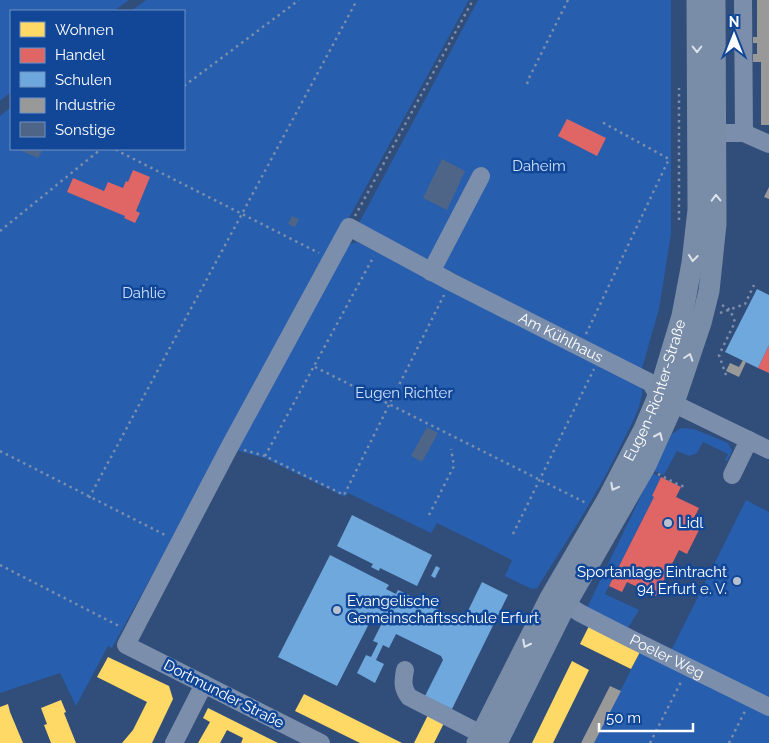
<svg xmlns="http://www.w3.org/2000/svg" width="769" height="743" viewBox="0 0 769 743" font-family="Raleway,sans-serif">
	<rect width="100%" height="100%" fill="#314d79"/>
	<path fill="#275eae" d="M0 0H129L114 11H11V92L0 101Z
		M146 0H469L112 648 108 646 76 706 60 673 0 693V116L11 107V149H184V11H131Z
		M478 0H671V234L659 309 641 372 359 223Z
		M357 242 637 381C641 386 643 389 642 395 639 412 629 429 621 445 597 495 567 541 537 588L532 589 505 576 512 560 437 523 431 533 348 493 345 497 264 458 236 450 346 245Z
		M681 428 694 429 728 443 732 451 727 461 725 460 728 454 703 442 697 453 689 456 677 451 664 475 654 471 672 434Z
		M652 473 661 477 652 496 654 497 605 594 639 610 628 628 626 629 586 610Z
		M746 500 769 512V700L671 651Z
		M640 652 769 715V743H594Z"/>
	<path fill="#ffd966" d="M589 626 640 652 631 669 580 644Z
		M108 657 169 686 173 699 152 743H122L133 730 147 702 97 677Z
		M572 661 589 670 553 743H532Z
		M304 694 402 743H360L295 711Z
		M61 700 66 712 64 713 76 743H51L44 725 47 724 41 708Z
		M8 704 10 712 23 743H0V707Z
		M208 708 278 743H241L243 738 227 730 220 743H198L210 722 203 718Z
		M428 715 444 723 434 743H414Z"/>
	<path fill="#e06666" d="M567 119 606 138 597 156 558 136Z
		M133 170 150 177 136 211 140 213 135 223 124 218 125 216 67 192 73 178 104 191 108 182 123 188 126 181 128 182Z
		M769 345V373L758 368Z
		M661 477 681 487 676 497 699 508 691 524 700 528 687 554 679 550 656 596 627 582 622 592 609 586 654 497 652 496Z"/>
	<path fill="#6fa8dc" d="M757 289 769 295V345L758 368 725 352Z
		M352 515 432 555 417 586 380 568 379 571 371 567 373 564 337 546Z
		M330 555 389 585 386 589 396 594 398 590 417 599 420 595 435 603 433 607 459 620 462 617 464 619 482 582 508 595 452 709 425 696 443 660 441 656 396 634 389 648 383 645 376 660 384 664 375 683 357 673 366 655 371 657 378 643 373 641 383 621 373 616 337 686 278 657Z
		M436 566 440 568 435 578 431 576Z"/>
	<path fill="#999" d="M757 0H769V125H761V62H753V54H757V43H753V37H757Z
		M769 187V199L764 197Z
		M743 360 746 362 739 377 726 371 730 363 739 367Z
		M610 686 621 691 594 743H581Z"/>
	<path fill="#4e6588" d="M17 149H37L42 151 38 158Z
		M442 159 465 171 447 210 423 198Z
		M292 216 299 219 295 227 288 224Z
		M427 427 438 433 422 462 411 456Z"/>
	<g fill="none" stroke-linecap="round" stroke-linejoin="round">
		<path stroke="#7b8eab" stroke-width="2.5" stroke-dasharray="2.5 4" stroke-linecap="butt" d="M527 84 529 78 568 0
			M184 86 299 0
			M116 149 118 151 319 253
			M355 216 473 0
			M679 220V88
			M0 231 101 149
			M722 305 730 310 735 322 719 355 727 378
			M720 313 745 304 754 285
			M586 334 669 159 600 121
			M315 367 586 503
			M244 450 265 456 344 495 444 295
			M0 451 167 536
			M265 456 374 256
			M658 474 681 486H686
			M89 498 357 0
			M429 515 454 466 451 449
			M513 534 594 369
			M0 565 119 626
			M650 743 682 680
			M729 743 745 711"/>
		<g stroke="#7b8eab" stroke-width="18">
			<path d="M715 133H744L743 0"/>
			<path d="M744 133 769 144"/>
			<path d="M431 272 481 176"/>
			<path d="M732 475 749 440"/>
			<path id="s1" d="M566 604 580 613 629 638 769 707"/>
			<path d="M405 670C403 681 402 688 409 697L481 734"/>
			<path d="M174 743 204 684"/>
			<path id="s2" d="M321 743 126 645 230 446 349 227 451 282 651 383 658 396 769 450"/>
		</g>
		<g stroke="#798da9" stroke-width="21">
			<path id="s3" d="M477 743 550 598 607 500 644 429 658 396 682 316 692 263 698 210 697 0"/>
			<path d="M497 743 566 604 646 465 674 403 701 323 709 291 716 224 715 0"/>
		</g>
	</g>
	<defs><path id="oneway-chevron" d="M-2-3.5L2.5 0L-2 3.5" fill="none" stroke-width="1.6" stroke-linecap="round" stroke-linejoin="round" transform="scale(1.25)"/></defs>
	<g stroke="#dee2ea">
		<use href="#oneway-chevron" transform="translate(697 49) rotate(90)"/>
		<use href="#oneway-chevron" transform="translate(716 198) rotate(-91)"/>
		<use href="#oneway-chevron" transform="translate(693 258) rotate(97)"/>
		<use href="#oneway-chevron" transform="translate(689 357) rotate(-72)"/>
		<use href="#oneway-chevron" transform="translate(659 436) rotate(-66)"/>
		<use href="#oneway-chevron" transform="translate(614 487) rotate(118)"/>
		<use href="#oneway-chevron" transform="translate(526 644) rotate(117)"/>
	</g>
	<g fill="#b7c1d0" stroke="#124798" stroke-width="2">
		<circle cx="668" cy="523" r="5"/>
		<circle cx="737" cy="581" r="5"/>
		<circle cx="337" cy="610" r="5"/>
	</g>
	<g text-anchor="middle" dominant-baseline="central" stroke-width="5" stroke-linejoin="round" paint-order="stroke">
		<g font-size="15" fill="#cce0fd" stroke="#124798">
			<text x="539" y="166">Daheim</text>
			<text x="144" y="293">Dahlie</text>
			<text x="404" y="393">Eugen Richter</text>
		</g>
		<g font-size="15" fill="#fff" stroke="#124798">
			<text stroke="none"><textPath href="#s2" startOffset="931">Am Kühlhaus</textPath></text>
			<text stroke="none"><textPath href="#s3" startOffset="396">Eugen-Richter-Straße</textPath></text>
			<text stroke="none"><textPath href="#s1" startOffset="114">Poeler Weg</textPath></text>
			<text transform="translate(224 694) rotate(27)">Dortmunder Straße</text>
		</g>
		<g font-size="15" fill="#fff" stroke="#124798" text-anchor="start">
			<text x="678" y="523">Lidl</text>
			<text x="727" y="572" text-anchor="end">Sportanlage Eintracht<tspan x="727" dy="17">94 Erfurt e. V.</tspan></text>
			<text x="347" y="601">Evangelische<tspan x="347" dy="17">Gemeinschaftsschule Erfurt</tspan></text>
		</g>
	</g>
	<rect x="10" y="10" width="175" height="140" fill="#124798" stroke="#7191c1"/>
	<rect x="20" y="22" width="25" height="15" fill="#ffd966" stroke="#7191c1"/>
	<text x="55" y="35" font-size="15" fill="#ffffff">Wohnen</text>
	<rect x="20" y="48" width="25" height="15" fill="#e06666" stroke="#7191c1"/>
	<text x="55" y="60" font-size="15" fill="#ffffff">Handel</text>
	<rect x="20" y="72" width="25" height="15" fill="#6fa8dc" stroke="#7191c1"/>
	<text x="55" y="85" font-size="15" fill="#ffffff">Schulen</text>
	<rect x="20" y="98" width="25" height="15" fill="#999999" stroke="#7191c1"/>
	<text x="55" y="110" font-size="15" fill="#ffffff">Industrie</text>
	<rect x="20" y="122" width="25" height="15" fill="#4e6588" stroke="#7191c1"/>
	<text x="55" y="135" font-size="15" fill="#ffffff">Sonstige</text>
	<g transform="translate(734 35)" stroke="#124798" stroke-width="4" paint-order="stroke">
	<path d="M0-4L9 19L0 12L-9 19Z" fill="#ffffff"/>
	<text y="-8" font-size="14" font-weight="bold" text-anchor="middle" fill="#ffffff">N</text>
	</g>
	<path d="M599 723v8h94v-8" fill="none" stroke="#ffffff" stroke-width="2.5"/>
	<text x="606" y="723" font-size="15" fill="#ffffff" stroke="#124798" stroke-width="4" paint-order="stroke">50 m</text>
</svg>
